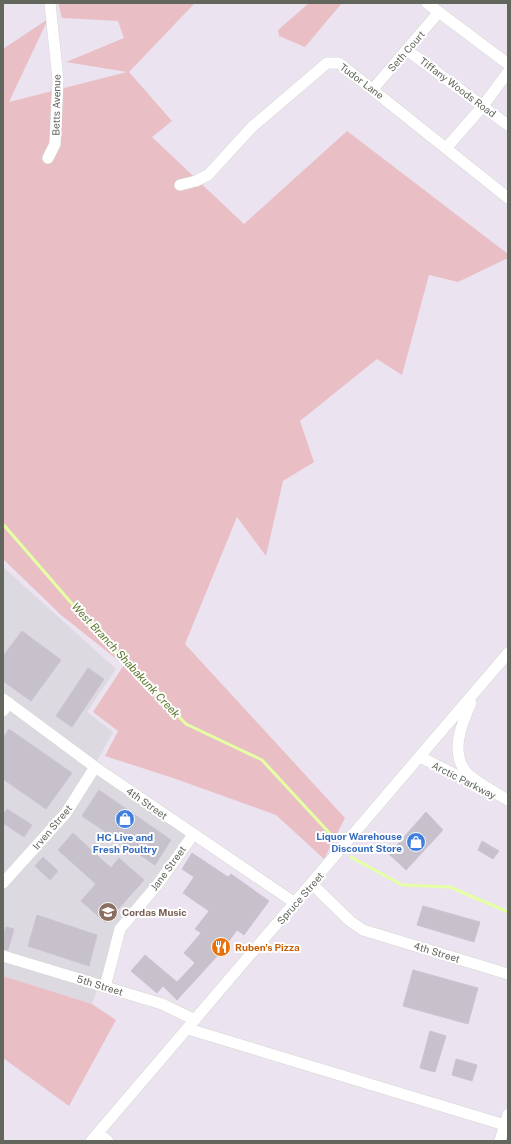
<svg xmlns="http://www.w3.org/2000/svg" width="511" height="1144" viewBox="0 0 511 1144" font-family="'Public Sans',sans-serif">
	<rect width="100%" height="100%" fill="#ebe4f0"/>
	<path fill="#ddd9e0" d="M3 567 116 669 87 712 113 732 94 766 190 834 117 933 92 1004 3 976Z"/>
	<path fill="#e9bfc5" d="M58 3H195L129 72 172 121 152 137 244 224 347 131 508 254V258L458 282 429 275 402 375 377 359 300 421 314 462 283 481 266 556 237 517 185 644 345 818 324 859 276 815 173 778 105 756 118 731 93 712 124 665 61 615 3 559V49L48 19 9 102 127 72 66 62 124 38 118 21 62 18Z
		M309 3H342L305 47 279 36 278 30Z
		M3 976 92 1004 116 1020 69 1106 3 1058Z"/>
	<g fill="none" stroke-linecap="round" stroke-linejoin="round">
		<path stroke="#e5ffa5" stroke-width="3" d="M3 524 106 643 186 724 262 760 335 839
			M351 857 402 885 450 887 508 912"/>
	</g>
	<path fill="#c6c1cb" stroke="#ccc2d5" d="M22 631 61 660 31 701 3 681V656Z
		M88 668 104 679 72 727 56 716Z
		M9 729 72 773 46 809 3 779V738Z
		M99 790 171 840 155 865 82 816Z
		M7 809 32 825 24 837 3 823V815Z
		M426 812 443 830 406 870 389 854Z
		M73 833 111 868 119 858 144 880 106 923 81 901 96 884 58 850Z
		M482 841 499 851 493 859 478 850Z
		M192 853 228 877 231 874 269 901 244 935 237 930 220 953 177 1000 163 986 157 993 131 971 145 955 177 982 195 963 184 953 201 933 195 929 209 911 183 893 194 877 182 869Z
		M43 857 58 871 50 880 35 866Z
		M423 906 480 922 474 942 417 925Z
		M37 915 97 935 89 966 28 946Z
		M6 927 14 929 8 950 3 949V936Z
		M413 970 478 988 468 1024 403 1006Z
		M430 1031 446 1036 435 1072 420 1068Z
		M456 1059 477 1065 472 1081 452 1075Z"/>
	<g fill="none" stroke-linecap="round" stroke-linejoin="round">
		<defs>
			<path id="minor" d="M427 3 508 64
				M407 50 508 125
				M373 89 439 12
				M447 147 483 106 508 72
				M48 158 55 144 58 80 50 3
				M180 185 196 181 208 175 253 126 327 63H339L508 198
				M3 699 95 767 295 903
				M471 703C462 723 449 753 467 773 478 784 495 792 508 800
				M3 711 9 703
				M420 757 476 785
				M3 883 66 813 95 767
				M312 884 350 921 363 930 508 974
				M3 956 162 1004 195 1020
				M105 987 120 929 158 884 193 835
				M188 1029 508 1126
				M98 1133 108 1141
				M91 1141 508 653
				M500 1141 508 1114"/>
		</defs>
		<use href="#minor" stroke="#d3d7d0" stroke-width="12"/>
		<use href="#minor" stroke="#fff" stroke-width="11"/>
	</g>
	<defs>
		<symbol id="shop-disc" viewBox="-11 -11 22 22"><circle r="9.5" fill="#3f7fe0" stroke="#fff"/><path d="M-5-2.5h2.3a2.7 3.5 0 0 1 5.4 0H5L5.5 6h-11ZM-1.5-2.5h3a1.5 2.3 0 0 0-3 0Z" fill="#fff"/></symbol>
		<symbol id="school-disc" viewBox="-11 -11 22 22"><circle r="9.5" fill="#8d6e63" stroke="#fff"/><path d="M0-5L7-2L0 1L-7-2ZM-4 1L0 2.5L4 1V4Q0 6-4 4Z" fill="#fff"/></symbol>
		<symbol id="restaurant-disc" viewBox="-11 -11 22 22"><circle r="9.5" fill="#e8710a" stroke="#fff"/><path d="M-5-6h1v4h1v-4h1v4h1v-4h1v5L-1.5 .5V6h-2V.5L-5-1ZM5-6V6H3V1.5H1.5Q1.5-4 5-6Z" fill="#fff"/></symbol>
	</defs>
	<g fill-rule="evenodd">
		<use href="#shop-disc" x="114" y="808" width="22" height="22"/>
		<use href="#shop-disc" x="405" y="831" width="22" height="22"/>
		<use href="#school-disc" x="97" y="901" width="22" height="22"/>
		<use href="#restaurant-disc" x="210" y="936" width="22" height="22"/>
	</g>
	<g text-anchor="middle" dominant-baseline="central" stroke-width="4" stroke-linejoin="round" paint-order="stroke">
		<g font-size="10" fill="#62665c" stroke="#fff">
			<text transform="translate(406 51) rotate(-49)">Seth Court</text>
			<text transform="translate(362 81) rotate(37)">Tudor Lane</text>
			<text transform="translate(458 87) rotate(37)">Tiffany Woods Road</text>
			<text transform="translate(56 105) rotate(-89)">Betts Avenue</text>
			<text transform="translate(464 780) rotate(27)">Arctic Parkway</text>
			<text transform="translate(147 803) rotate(35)">4th Street</text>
			<text transform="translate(52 827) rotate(-50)">Irven Street</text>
			<text transform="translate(168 868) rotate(-54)">Jane Street</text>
			<text transform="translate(300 898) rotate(-49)">Spruce Street</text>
			<text transform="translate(437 952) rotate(17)">4th Street</text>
			<text transform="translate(100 985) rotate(17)">5th Street</text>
		</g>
		<g font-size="10" font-weight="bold" fill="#366cbe" stroke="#fff" text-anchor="end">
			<text x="402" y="836">Liquor Warehouse<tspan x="402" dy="12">Discount Store</tspan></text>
			<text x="125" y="837" text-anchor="middle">HC Live and<tspan x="125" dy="12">Fresh Poultry</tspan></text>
		</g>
		<g font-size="10" font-weight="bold" fill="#785e54" stroke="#fff" text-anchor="start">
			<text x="122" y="912">Cordas Music</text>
		</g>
		<g font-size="10" font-weight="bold" fill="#c56008" stroke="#fff" text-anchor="start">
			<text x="235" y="947">Ruben's Pizza</text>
		</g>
		<g font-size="11" font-style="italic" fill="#5b772a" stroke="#fff">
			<text transform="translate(126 660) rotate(47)">West Branch Shabakunk Creek</text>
		</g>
	</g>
	<rect width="511" height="1144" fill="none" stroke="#62665c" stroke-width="8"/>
</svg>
